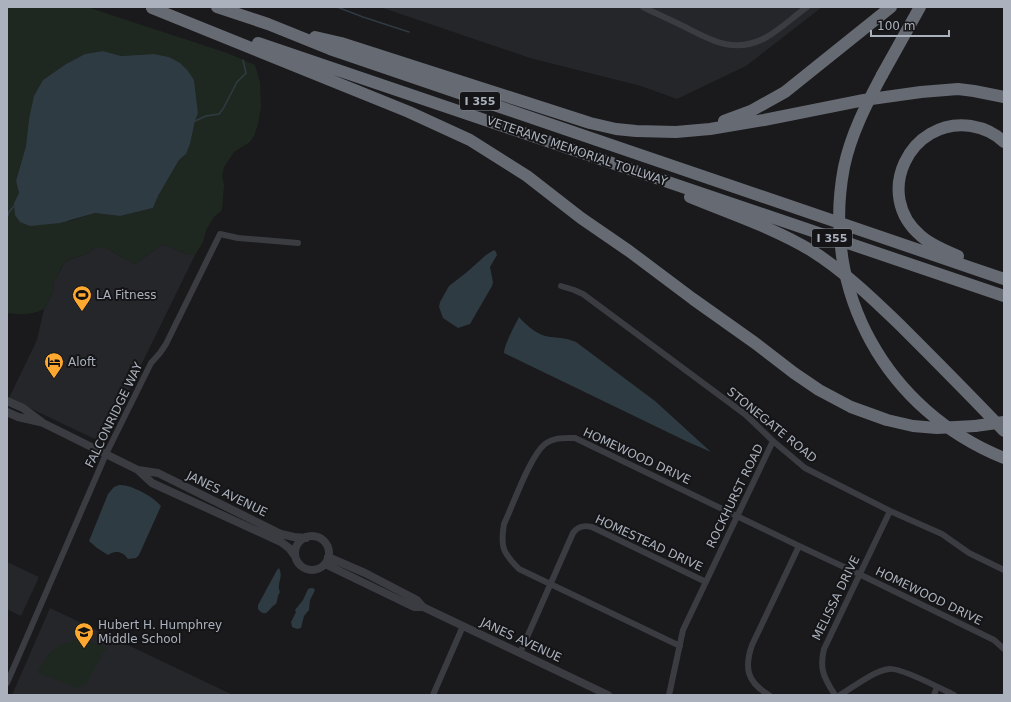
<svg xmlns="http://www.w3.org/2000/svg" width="1011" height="702" viewBox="0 0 1011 702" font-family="'DejaVu Sans',sans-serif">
	<rect width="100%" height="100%" fill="#1a1a1c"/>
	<path fill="#252629" d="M380 7H822L746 66 677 99 641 86 530 58Z
		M163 244 188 255H195L103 443 9 398 37 340 44 309 53 292 54 282 64 263 68 260 87 254 95 248H106L135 264Z
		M7 562 39 577 21 616 7 609Z
		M50 608 233 695H12Z"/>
	<path fill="#1f2820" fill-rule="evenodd" d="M7 7H87L227 53 255 65 260 82 261 108 258 124 254 136 250 142 234 152 224 167 222 175 224 185 222 210 214 217 206 230 203 242 195 255H188L163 244 135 264 106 248H95L87 254 67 260 62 266 54 282 53 292 44 309C32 315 20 315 7 313ZM103 51 121 56 154 54 169 57 194 80 198 113 195 121 190 144 186 154 179 160 158 196 153 208 120 216 95 213 70 221 14 203 19 193 16 181 26 146 29 119 43 80 66 64 85 54Z
		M74 640H86L106 648 85 685 78 688 38 673C46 654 54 646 74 640Z"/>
	<path fill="#2e3b42" d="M103 51 121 56 154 54 169 57 180 63 188 71 194 80 198 113 195 121 190 144 186 154 179 160 158 196 153 208 120 216 95 213 60 223 30 226 20 222 15 215 14 203 19 193 16 181 26 146 29 119 34 96 43 80 66 64 85 54Z
		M494 250 496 252 497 255 490 267 493 282 492 286 470 324 458 328 443 318 439 307 440 302 449 286 467 272 486 255Z
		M519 317C527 326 538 336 551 337 560 338 567 338 576 342L655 401 711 452 688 442 504 353C504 345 515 325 519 317Z
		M119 485C131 484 154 497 161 506L139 555 136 558 128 559C123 551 115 550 108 555L97 548 89 541 108 494 114 487Z
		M279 568C284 578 276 583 280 592 277 596 278 600 276 604 275 605 274 605 273 606 268 611 265 618 258 609V605L277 570Z
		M311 588H313L315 590 310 600 309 610 304 616 301 628 297 629 292 627 291 622 296 612 295 610 303 600 308 589Z"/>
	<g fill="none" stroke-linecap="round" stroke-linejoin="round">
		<path stroke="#2e3b42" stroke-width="1.5" d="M337 7 363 17 409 32
			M195 121 206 116 219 114 223 109 237 82 246 73 243 60
			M7 218 9 212 14 206"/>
		<path stroke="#3a3c42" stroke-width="6" d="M643 7C657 14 671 20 685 27 712 41 735 54 765 38 780 30 793 17 807 7
			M561 286 574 290 583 294 746 415 773 441 805 468 890 511 942 534 969 553 1004 570
			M680 646 519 569C503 553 500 547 504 524 513 505 530 456 545 444 554 437 565 438 575 438L799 546 859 574 994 640 1004 649
			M520 653 573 533C578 526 584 525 592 527L706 582
			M7 683 106 454 151 363 160 353 166 344 220 234 238 238 298 243
			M433 695 463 626
			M669 695 683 630 773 441
			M769 695C747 682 744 668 752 645L799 546
			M835 695C824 678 819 669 824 649L890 511
			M840 695C854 687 873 671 889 669 900 667 942 689 954 695
			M934 695 937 687"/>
		<path stroke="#3a3c42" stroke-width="8" d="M7 401 23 408 43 423 138 470 158 473 281 534 294 537 306 538
			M7 412 18 417 40 422
			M138 470 152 483 281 542 289 548 295 556
			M295 553a17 17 0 1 1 34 0a17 17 0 1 1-34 0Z
			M328 557 365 573 417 600 423 607
			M325 564 414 607H423L608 695"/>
		<path stroke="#666a73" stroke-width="12" d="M217 7 268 24 330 49 1004 279
			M152 8 409 112 470 140 527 176 581 218 629 251 693 299 755 343 794 373 819 390 851 407 887 420 913 426 937 428 975 426
			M315 37 341 43 590 123 616 129 636 131 676 132 710 129 764 120 864 100 921 92 958 89 974 91 1004 97
			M258 43 1004 296
			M882 75 920 7
			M724 121 751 111 785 92 891 7
			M690 197C731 214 774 228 812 251 844 271 873 299 900 325 935 360 970 395 1004 431
			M958 256C946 251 931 245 921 236 872 195 910 117 971 126 983 128 995 133 1004 142"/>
		<path stroke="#666a73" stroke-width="12" d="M882 75C866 105 851 134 844 167 820 292 887 411 1004 458
			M975 426 1004 422"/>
	</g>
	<defs>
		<symbol id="stadium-pin" viewBox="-11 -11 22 30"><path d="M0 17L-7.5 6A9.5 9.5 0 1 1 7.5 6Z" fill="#ffa82f" stroke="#151517"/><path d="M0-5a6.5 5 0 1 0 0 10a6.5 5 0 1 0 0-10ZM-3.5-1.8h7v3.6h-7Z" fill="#111"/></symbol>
		<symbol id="hotel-pin" viewBox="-11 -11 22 30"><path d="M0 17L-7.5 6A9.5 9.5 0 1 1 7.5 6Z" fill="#ffa82f" stroke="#151517"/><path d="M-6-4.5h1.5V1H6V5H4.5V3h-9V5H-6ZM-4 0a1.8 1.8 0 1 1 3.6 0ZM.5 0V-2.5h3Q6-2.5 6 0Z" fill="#111"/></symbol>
		<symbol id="school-pin" viewBox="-11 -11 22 30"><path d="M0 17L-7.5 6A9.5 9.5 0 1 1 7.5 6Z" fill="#ffa82f" stroke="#151517"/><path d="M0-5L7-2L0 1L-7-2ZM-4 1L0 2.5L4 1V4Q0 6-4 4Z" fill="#111"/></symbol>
	</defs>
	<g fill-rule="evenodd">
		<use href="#stadium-pin" x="71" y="284" width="22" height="30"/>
		<use href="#hotel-pin" x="43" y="351" width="22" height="30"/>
		<use href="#school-pin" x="73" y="621" width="22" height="30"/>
	</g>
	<g text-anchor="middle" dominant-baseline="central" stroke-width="4" stroke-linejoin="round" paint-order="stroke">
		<g fill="#151517" stroke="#7e838b" stroke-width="1">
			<rect x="460" y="92" width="40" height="18" rx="3"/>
			<rect x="812" y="229" width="40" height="18" rx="3"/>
		</g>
		<g font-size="11" font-weight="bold" fill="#abb2bd">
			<text x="480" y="101">I 355</text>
			<text x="832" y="238">I 355</text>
		</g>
		<g font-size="12" fill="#abb2bd" stroke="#151517">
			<text transform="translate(577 151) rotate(19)">VETERANS MEMORIAL TOLLWAY</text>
			<text transform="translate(114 415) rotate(-64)">FALCONRIDGE WAY</text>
			<text transform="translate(772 425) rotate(39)">STONEGATE ROAD</text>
			<text transform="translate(637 456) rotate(25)">HOMEWOOD DRIVE</text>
			<text transform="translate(227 494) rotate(26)">JANES AVENUE</text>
			<text transform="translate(735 496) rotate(-64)">ROCKHURST ROAD</text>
			<text transform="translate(649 543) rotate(25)">HOMESTEAD DRIVE</text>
			<text transform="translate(929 596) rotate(26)">HOMEWOOD DRIVE</text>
			<text transform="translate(836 598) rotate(-64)">MELISSA DRIVE</text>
			<text transform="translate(521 640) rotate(25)">JANES AVENUE</text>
		</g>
		<g font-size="12" fill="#abb2bd" stroke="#151517" text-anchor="start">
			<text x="96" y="295">LA Fitness</text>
			<text x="68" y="362">Aloft</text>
			<text x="98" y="625">Hubert H. Humphrey<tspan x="98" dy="14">Middle School</tspan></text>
		</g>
	</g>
	<rect width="1011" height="702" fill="none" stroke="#abb2bd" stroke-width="16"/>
	<path d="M871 30v6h78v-6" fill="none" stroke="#abb2bd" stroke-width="2"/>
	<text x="877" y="30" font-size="12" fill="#abb2bd" stroke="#151517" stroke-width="3" paint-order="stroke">100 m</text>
</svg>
